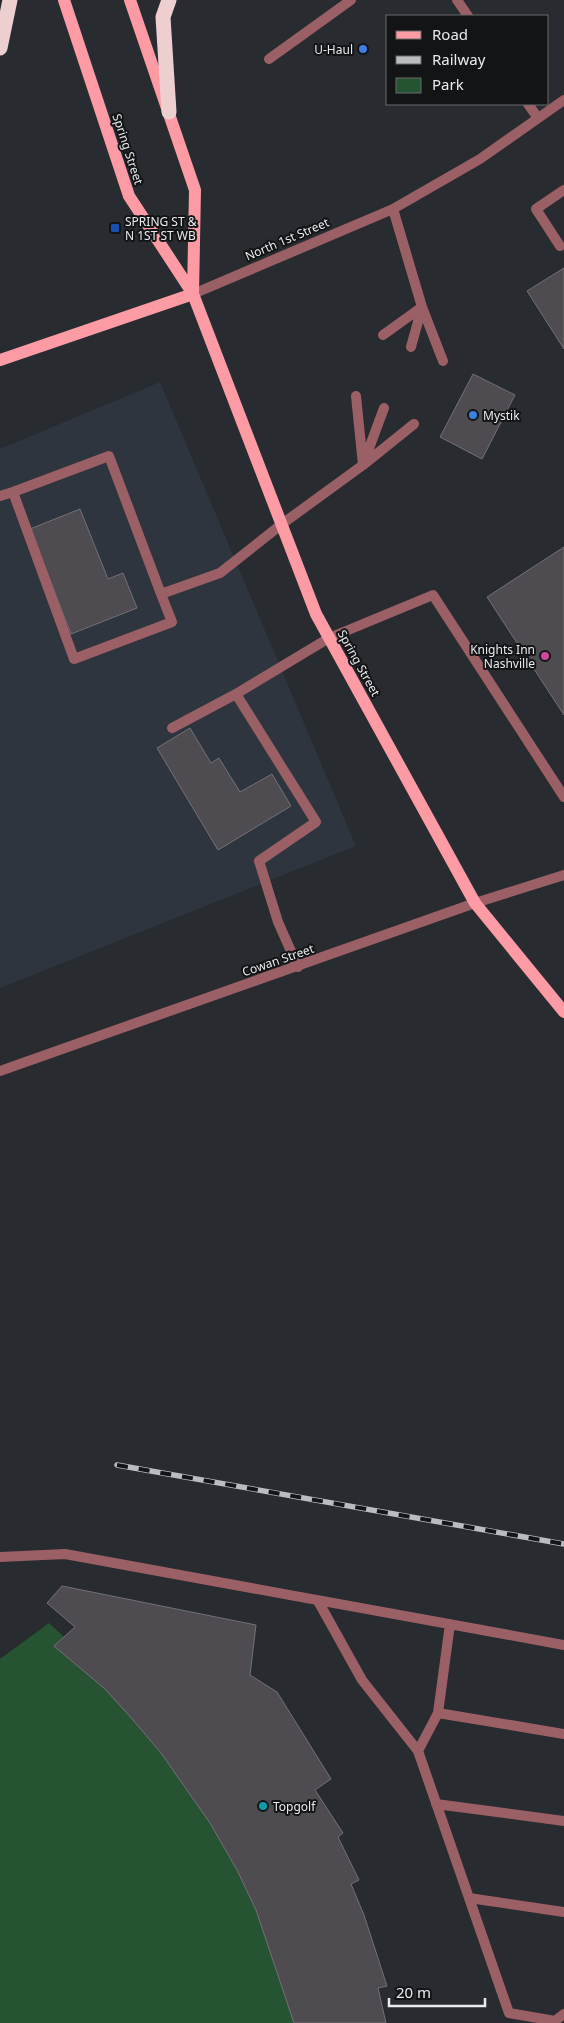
<svg xmlns="http://www.w3.org/2000/svg" width="564" height="2023" viewBox="0 0 564 2023" font-family="'Noto Sans',sans-serif">
	<rect width="100%" height="100%" fill="#282b30"/>
	<path fill="#2e353e" d="M160 382 356 846 0 988V449Z"/>
	<path fill="#265432" d="M49 1623 107 1677 216 1827 251 1892 297 2023H0V1659Z"/>
	<path fill="#4f4c51" stroke="#747076" d="M564 268V349L527 291Z
		M473 374 515 395 482 459 440 437Z
		M80 509 108 579 123 573 137 608 71 634 30 529Z
		M564 547V715L487 597Z
		M190 728 211 763 219 758 240 792 272 774 291 806 218 850 157 748Z
		M62 1586 256 1625 250 1675 277 1692 331 1779 315 1790 343 1833 338 1837 359 1880 351 1884 364 1915 387 1986 378 1988 386 2023H294L256 1910 237 1870 210 1823 161 1753 133 1720 105 1689 54 1646 75 1627 47 1603Z"/>
	<g fill="none" stroke-linecap="round" stroke-linejoin="round">
		<path stroke="#9b6065" stroke-width="10" d="M457 0 468 16
			M269 59 351 0
			M528 104 538 118
			M393 209 422 307 443 361
			M560 246 536 209 564 190
			M383 335 422 307
			M411 347 422 307
			M356 396 363 465
			M364 462 384 408
			M0 496 13 492
			M161 594 172 622 74 659 13 492 109 456 161 594 220 573 282 524 363 465 414 424
			M236 694 329 638 433 595 564 797
			M172 728 236 694 316 822 259 861 278 922 298 967
			M0 1557 65 1554 564 1645
			M318 1601 362 1680 418 1751
			M450 1624 438 1713 418 1751 509 2013 555 2021 564 2014
			M438 1713 564 1734
			M436 1804 564 1821
			M469 1898 564 1912"/>
		<path stroke="#9b6065" stroke-width="10" d="M475 903 564 875"/>
		<path stroke="#9b6065" stroke-width="10" d="M193 294 393 209 480 159 564 100
			M0 1071 475 903"/>
		<path stroke="#fd9ba4" stroke-width="12" d="M64 0 129 196 193 294 316 614 475 903 564 1012
			M130 0 195 190 193 294
			M0 360 193 294"/>
		<path stroke="#edcfd0" stroke-width="15" d="M0 48 10 0
			M169 112 163 17 169 0"/>
		<defs>
			<path id="rail" d="M117 1465 564 1544"/>
		</defs>
		<use href="#rail" stroke="#babcc0" stroke-width="5.5"/>
		<use href="#rail" stroke="#121416" stroke-width="4" stroke-dasharray="11" stroke-linecap="butt"/>
	</g>
	<g fill="#3f7fe0" stroke="#121416" stroke-width="2">
		<circle cx="363" cy="49" r="5"/>
		<circle cx="473" cy="415" r="5"/>
	</g>
	<rect fill="#1a4fb4" stroke="#121416" stroke-width="2" x="110" y="223" width="10" height="10" rx="2.5"/>
	<circle fill="#d1479c" stroke="#121416" stroke-width="2" cx="545" cy="656" r="5"/>
	<circle fill="#0f9aa8" stroke="#121416" stroke-width="2" cx="263" cy="1806" r="5"/>
	<g text-anchor="middle" dominant-baseline="central" stroke-width="4" stroke-linejoin="round" paint-order="stroke">
		<g font-size="12" fill="#e9ebee" stroke="#121416" text-anchor="start">
			<text x="353" y="49" text-anchor="end">U-Haul</text>
			<text x="125" y="221">SPRING ST &amp;<tspan x="125" dy="14">N 1ST ST WB</tspan></text>
			<text x="483" y="415">Mystik</text>
			<text x="535" y="649" text-anchor="end">Knights Inn<tspan x="535" dy="14">Nashville</tspan></text>
			<text x="273" y="1806">Topgolf</text>
		</g>
		<g font-size="12" fill="#e9ebee" stroke="#121416">
			<text transform="translate(128 149) rotate(72)">Spring Street</text>
			<text transform="translate(287 239) rotate(-23)">North 1st Street</text>
			<text transform="translate(359 663) rotate(61)">Spring Street</text>
			<text transform="translate(278 960) rotate(-19)">Cowan Street</text>
		</g>
	</g>
	<rect x="386" y="15" width="162" height="90" fill="#121416" stroke="#686a6c"/>
	<rect x="396" y="31" width="25" height="8" fill="#fd9ba4" stroke="#686a6c"/>
	<text x="432" y="40" font-size="15" fill="#e9ebee">Road</text>
	<rect x="396" y="56" width="25" height="8" fill="#babcc0" stroke="#686a6c"/>
	<text x="432" y="65" font-size="15" fill="#e9ebee">Railway</text>
	<rect x="396" y="78" width="25" height="15" fill="#265432" stroke="#686a6c"/>
	<text x="432" y="90" font-size="15" fill="#e9ebee">Park</text>
	<path d="M389 1998v8h96v-8" fill="none" stroke="#e9ebee" stroke-width="2.5"/>
	<text x="396" y="1998" font-size="15" fill="#e9ebee" stroke="#121416" stroke-width="4" paint-order="stroke">20 m</text>
</svg>
